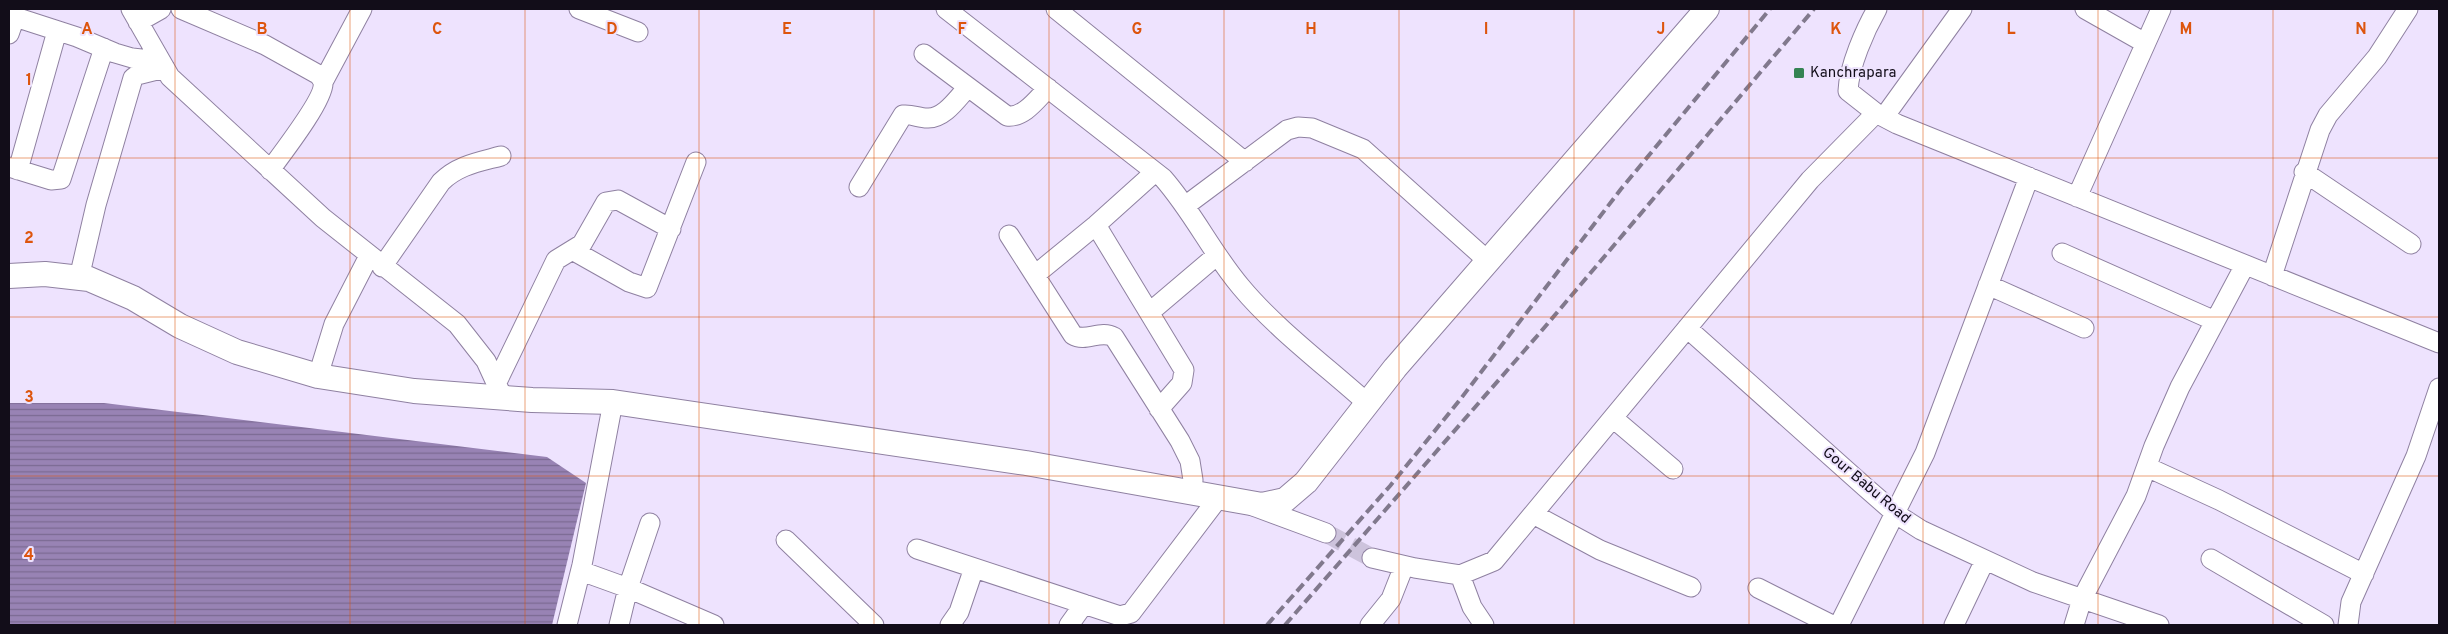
<svg xmlns="http://www.w3.org/2000/svg" width="2448" height="634" viewBox="0 0 2448 634" font-family="Overpass,sans-serif">
	<defs>
		<pattern id="water-rules" width="6" height="5" patternUnits="userSpaceOnUse" patternTransform="scale(1.25)"><rect width="6" height="5" fill="#9883b4"/><path d="M0 2.5h6" fill="none" stroke="#7b6a92"/></pattern>
	</defs>
	<rect width="100%" height="100%" fill="#eee3fe"/>
	<path fill="url(#water-rules)" d="M9 403H104L547 457 586 483 552 625H9Z"/>
	<g fill="none" stroke-linecap="round" stroke-linejoin="round">
		<path stroke="#cdc3dc" stroke-width="19" stroke-dasharray="19 9" stroke-linecap="butt" d="M1326 533 1372 558"/>
		<defs>
			<path id="minor" d="M131 9 170 77 323 218 457 324 486 361 503 398
				M181 9 265 45 319 75C320 77 322 79 323 82 326 97 281 155 270 170
				M579 9 638 32
				M946 9 1163 178C1193 212 1212 253 1241 287 1275 328 1327 367 1367 403
				M1056 9 1245 162
				M1877 9C1865 30 1849 66 1848 91L1876 113 1897 124 2439 343
				M2085 9 2145 43
				M9 15 77 37 115 53 132 58 160 61
				M138 22 161 9
				M9 34 15 17
				M924 54 1007 116C1024 118 1037 99 1048 88
				M323 82 362 9
				M1884 117 1962 9
				M9 167 51 180 61 179 104 48
				M18 170 57 31
				M2304 172 2411 244
				M859 187 903 115C912 114 919 118 927 118 944 119 957 99 968 87
				M2077 197 2161 9
				M1185 206 1287 130 1298 127 1312 128 1363 149 1488 261
				M1096 225 1184 370 1182 383 1159 409
				M1009 235 1073 335C1086 343 1100 329 1114 337L1180 441 1190 461 1193 480 1192 492
				M574 251 629 282 647 288 696 162
				M2062 253 2215 321
				M382 267 441 182C458 165 479 162 501 156
				M1035 275 1096 225 1155 172
				M2272 276 2320 130 2328 115 2377 57 2408 9
				M79 278 96 205 133 78 137 75 165 68
				M1988 285 2084 328
				M1150 312 1216 256
				M1687 328 1865 487 1896 514 1921 530 2033 582 2159 625
				M318 376 334 324 369 256
				M497 382 556 260 582 244 606 202 618 200 671 229
				M1613 418 1673 469
				M2147 467 2219 500 2364 574
				M1253 506 1326 533
				M1533 514 1600 550 1691 587
				M786 540 874 625
				M917 549 1120 616 1131 613 1219 497
				M1372 558 1415 568 1460 575 1494 561 1810 180 1876 113
				M2211 559 2324 625
				M581 571 628 588 714 625
				M1460 575 1472 607 1484 625
				M1758 588 1832 625
				M567 625 582 565 613 402
				M619 625 628 588 650 523
				M950 625 959 612 974 568
				M1069 625 1084 604
				M1370 625 1391 599 1404 566
				M1839 625 1925 453 2029 177
				M1954 625 1985 560
				M2074 625 2082 599 2136 496 2154 446 2180 387 2245 265
				M2348 625 2351 602 2416 456 2439 388"/>
			<path id="tertiary" d="M9 276 45 274 89 279 133 298 180 326 237 352 318 376 414 391 532 400 613 402 1026 463 1262 505 1285 500 1306 482 1395 368 1707 9"/>
		</defs>
		<use href="#minor" stroke="#8f81a1" stroke-width="21"/>
		<use href="#tertiary" stroke="#8f81a1" stroke-width="26"/>
		<use href="#minor" stroke="#fff" stroke-width="19"/>
		<use href="#tertiary" stroke="#fff" stroke-width="24"/>
		<path stroke="#81798d" stroke-width="4" stroke-dasharray="10 5" stroke-linecap="butt" d="M1267 625 1390 486 1459 401 1621 189 1770 9
			M1285 625 1538 335 1814 9"/>
	</g>
	<path fill="none" stroke="#dd550d" stroke-width="1" stroke-opacity="0.55" d="M175 9V625M350 9V625M525 9V625M699 9V625M874 9V625M1049 9V625M1224 9V625M1399 9V625M1574 9V625M1749 9V625M1923 9V625M2098 9V625M2273 9V625M9 158H2439M9 317H2439M9 476H2439"/>
	<rect fill="#348353" stroke="#eee3fe" stroke-width="2" x="1793" y="67" width="12" height="12" rx="2.5"/>
	<g text-anchor="middle" dominant-baseline="central" stroke-width="4" stroke-linejoin="round" paint-order="stroke">
		<g font-size="15" fill="#120d19" stroke="#eee3fe" text-anchor="start">
			<text x="1810" y="73">Kanchrapara</text>
		</g>
		<g font-size="15" fill="#120d19" stroke="#eee3fe">
			<text transform="translate(1866 486) rotate(40)">Gour Babu Road</text>
		</g>
	</g>
	<g font-size="16" text-anchor="middle" font-weight="bold" fill="#dd550d" stroke="#eee3fe" stroke-width="4" stroke-linejoin="round" paint-order="stroke">
		<text x="87" y="34">A</text>
		<text x="262" y="34">B</text>
		<text x="437" y="34">C</text>
		<text x="612" y="34">D</text>
		<text x="787" y="34">E</text>
		<text x="962" y="34">F</text>
		<text x="1137" y="34">G</text>
		<text x="1311" y="34">H</text>
		<text x="1486" y="34">I</text>
		<text x="1661" y="34">J</text>
		<text x="1836" y="34">K</text>
		<text x="2011" y="34">L</text>
		<text x="2186" y="34">M</text>
		<text x="2361" y="34">N</text>
		<text x="29" y="85">1</text>
		<text x="29" y="243">2</text>
		<text x="29" y="402">3</text>
		<text x="29" y="560">4</text>
	</g>
	<rect width="2448" height="634" fill="none" stroke="#120d19" stroke-width="20"/>
</svg>
